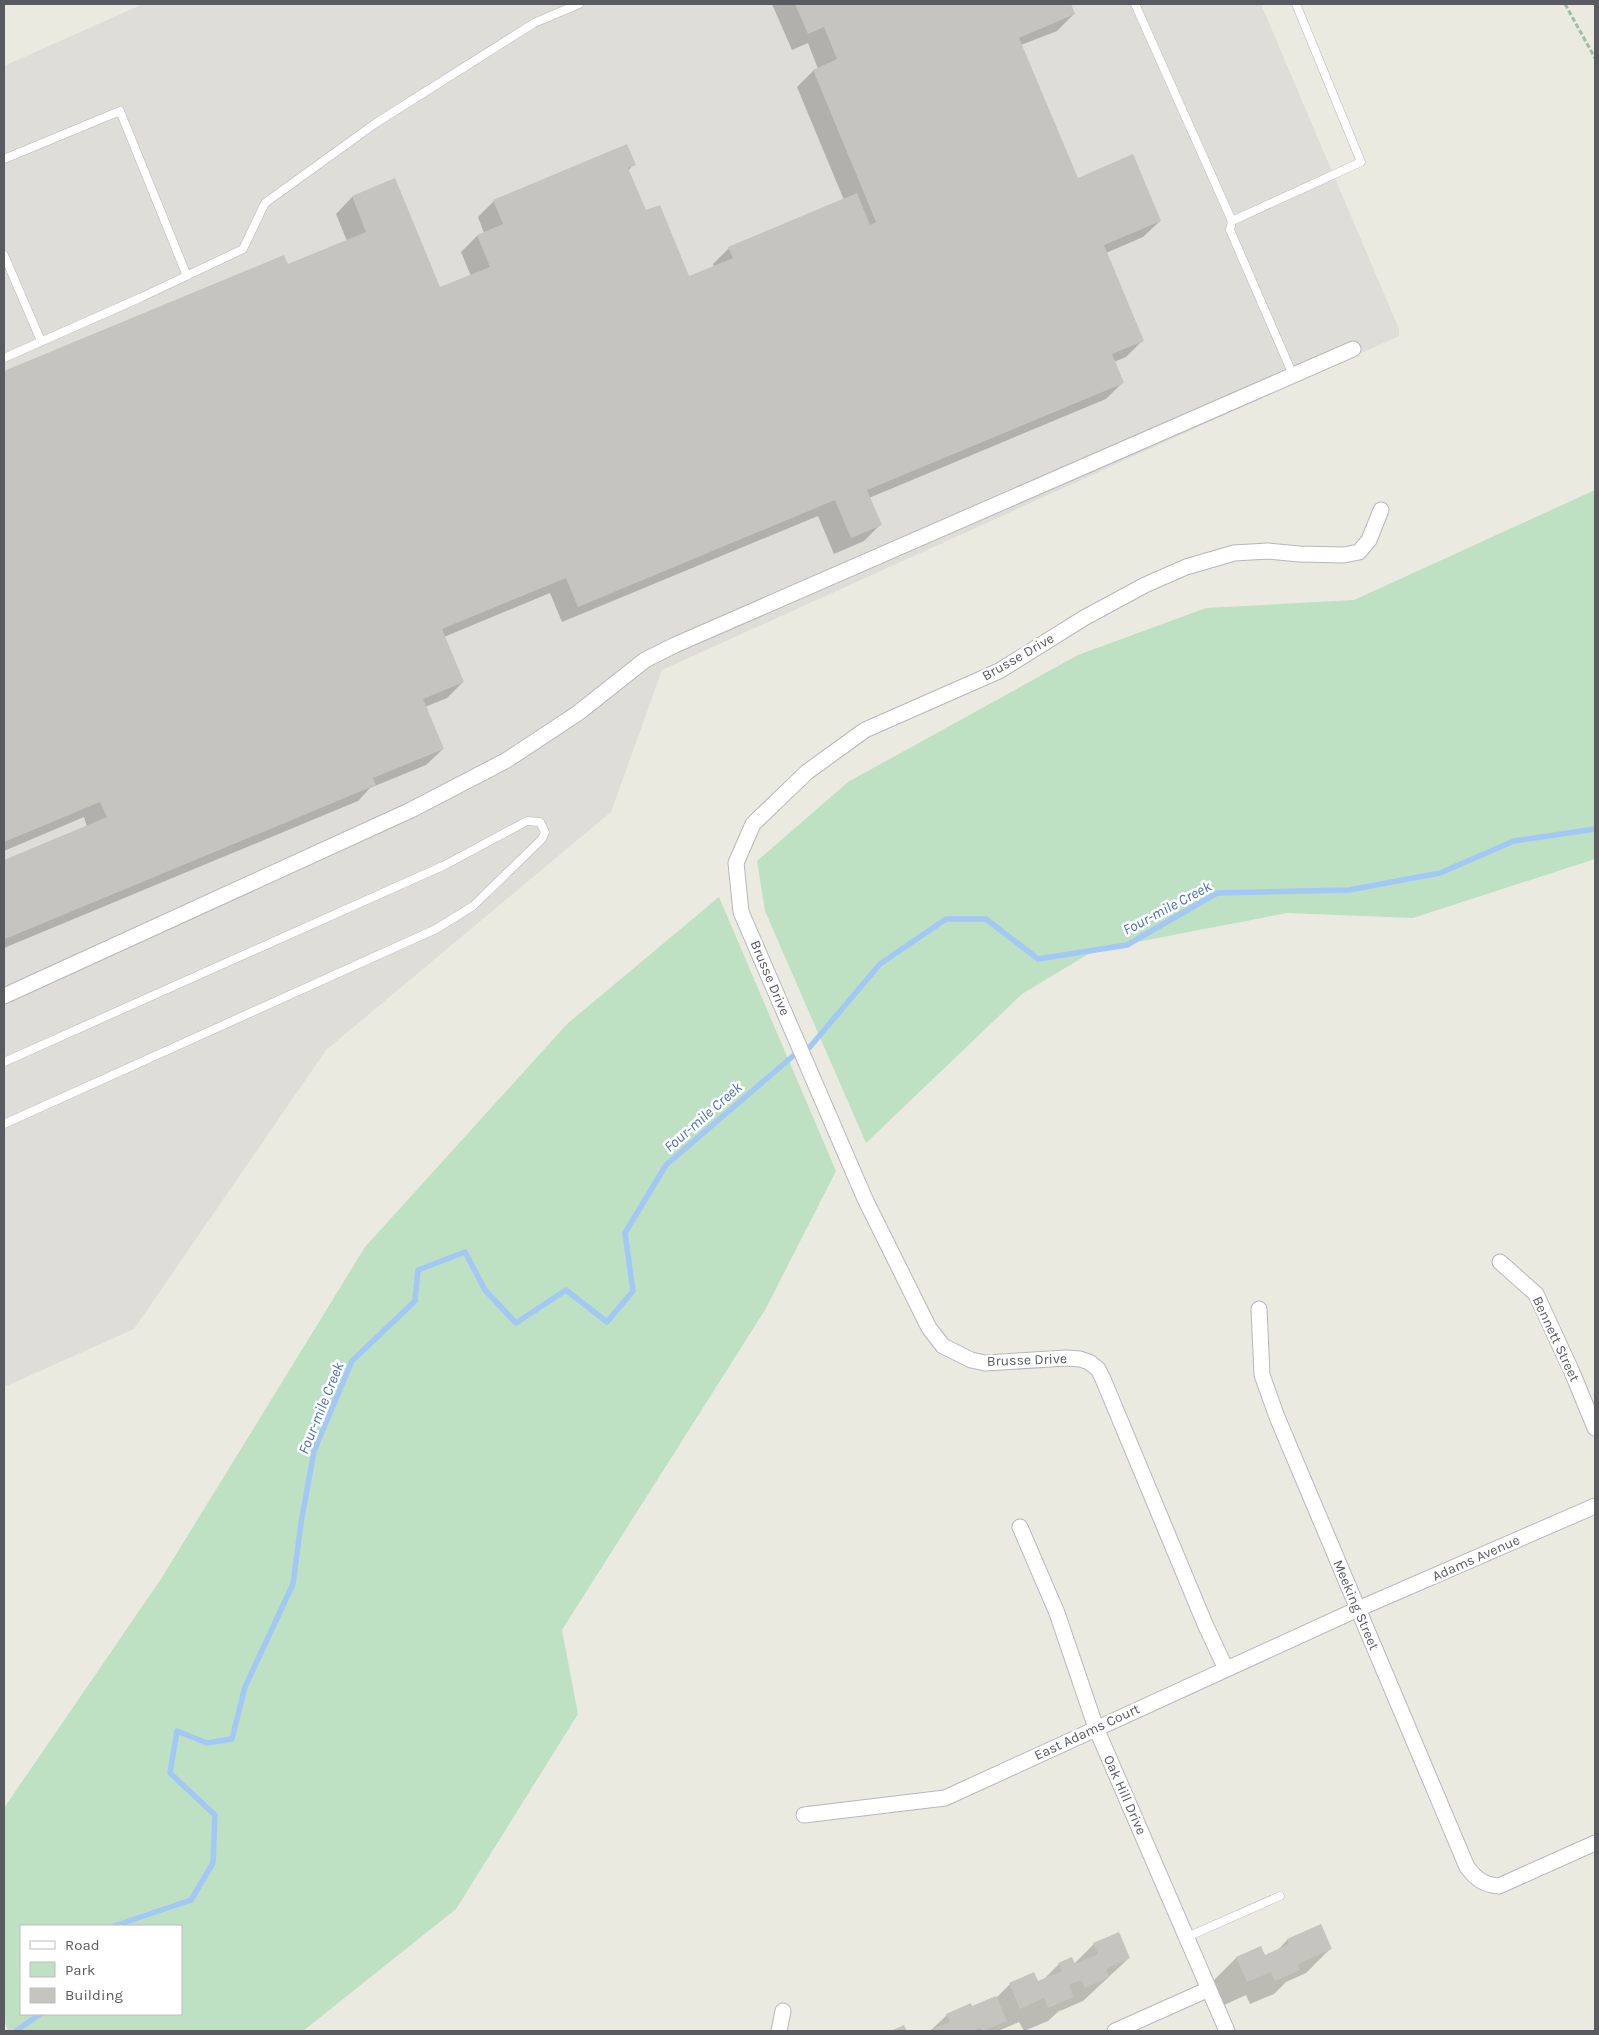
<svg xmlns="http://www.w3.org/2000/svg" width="1599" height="2035" viewBox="0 0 1599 2035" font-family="Karla,sans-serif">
	<rect width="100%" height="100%" fill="#ebeae0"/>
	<path fill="#deddd8" d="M143 4H1261L1399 329V336L662 670 611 812 326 1050 134 1329 4 1387V66Z"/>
	<path fill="#bee0c3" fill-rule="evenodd" d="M1595 490V859L1413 918 1287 913 1095 950 1022 994 866 1143 765 911 757 861 848 782 1078 655 1206 608 1354 600Z
		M719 897 836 1171 765 1310 562 1630 578 1714 456 1909 303 2031H8L4 2019V1808L161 1579 365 1247 567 1024ZM21 1926H181V2014H21Z"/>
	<path fill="#0003" d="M772 4H1069L1074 14 1057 31 1021 45 1077 179 1160 221 1143 237 1106 253 1142 341 1126 357 1114 362 1122 383 1106 399 869 498 880 525 864 541 834 554 818 516 562 622 550 593 444 637 463 682 447 698 425 707 443 749 426 765 370 788 358 801 4 948V862L87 827 84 817 4 851V373L283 256 288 266 347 241 336 214 352 197 394 180 440 289 471 276 461 252 477 236 484 233 478 217 494 201 634 164 628 171 646 212 689 277 714 267 713 264 729 248 844 200 797 87 813 71 818 69 808 43 792 50Z
		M1320 1925 1330 1949 1306 1973 1286 1982 1274 1994 1250 2004 1246 1995 1222 2006 1212 1982 1236 1958 1260 1947 1264 1957 1276 1952 1287 1940Z
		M1094 1944 1129 1958 1083 2001 1060 2011V2010L1048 2021 1024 2031 1019 2022 998 2031H930L947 2015 972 2008 996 1998 1010 1984 1042 1981 1059 1964H1074Z"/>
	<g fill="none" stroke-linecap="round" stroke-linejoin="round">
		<path stroke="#a4c8f6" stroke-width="5.5" d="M809 1048 880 964 946 919H986L1038 959 1127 945 1217 893 1349 890 1440 873 1514 841 1595 829
			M114 1926 191 1900 213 1863 215 1815 170 1773 177 1731 207 1743 232 1739 245 1687 293 1584 301 1523 314 1451 352 1361 415 1301 418 1270 465 1252 485 1290 516 1323 566 1290 607 1322 633 1291 625 1233 666 1165 793 1056
			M16 2031 40 2014"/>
	</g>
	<path fill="#c6c4be" d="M795 4H1071L1075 14 1019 38 1078 178 1133 154 1161 221 1104 245 1144 341 1112 354 1124 383 867 490 882 525 851 538 835 500 578 607 566 578 442 629 464 682 423 699 444 749 373 778 376 785 5 939 4 860 107 817 100 802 4 842V371L284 255 288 264 366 232 352 196 395 178 440 287 490 267 477 235 503 224 493 200 627 144 636 165 628 168 646 210 660 205 689 276 733 258 728 247 857 193 870 225 876 222 813 70 837 59 824 27 808 34Z
		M1321 1924 1332 1949 1298 1964 1300 1970 1275 1981 1271 1972 1247 1982 1236 1957 1261 1946 1265 1955 1289 1944 1287 1939Z
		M1119 1932 1130 1958 1106 1969 1109 1977 1085 1988 1081 1980 1069 1985 1074 1997 1048 2008 1044 1998 1020 2009 1009 1983 1034 1972 1038 1981 1062 1971 1058 1963 1072 1957 1075 1964 1098 1954 1093 1943Z
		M996 1996 1007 2021 983 2031 980 2028 972 2031H928L950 2022 946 2014 971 2003 972 2006Z
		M904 2025 907 2031H891Z"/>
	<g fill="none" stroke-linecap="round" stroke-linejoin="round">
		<defs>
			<path id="lane" d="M1135 4 1232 221 1230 230 1293 375
				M4 159 120 111 187 276
				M1232 221 1361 162 1296 4
				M4 255 41 341
				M4 358 142 297 243 249 265 203 376 123 534 23 579 4
				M4 1062 445 865 527 821 540 822 545 832 542 839 473 906 436 929 4 1124
				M1187 1937 1280 1896"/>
			<path id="street" d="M4 996 411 810 507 760 578 713 645 660 675 645 1353 349
				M1500 1262 1536 1294 1572 1372 1595 1428
				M1259 1309 1262 1375 1277 1417 1467 1867C1476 1879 1484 1885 1499 1886L1595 1843
				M1020 1527 1057 1613 1096 1728 1227 2031
				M1226 1669 1205 1624 1103 1379 1098 1369 1089 1362 1080 1359 1067 1358 985 1363 971 1360 943 1346 929 1328 865 1199 741 912 736 863 753 824 807 772 865 730 999 671 1084 618 1145 585 1186 567 1234 553 1268 551 1299 554 1344 555 1359 552 1369 540 1381 510
				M804 1815 945 1798 1358 1609 1595 1506
				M779 2031 783 2011
				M1115 2031 1209 1989"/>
		</defs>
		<use href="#lane" stroke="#b6b7bc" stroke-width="9"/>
		<use href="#street" stroke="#b6b7bc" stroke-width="17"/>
		<path stroke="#99c0a9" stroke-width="3" stroke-dasharray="5 2.5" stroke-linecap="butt" d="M1565 4 1595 58"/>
		<use href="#lane" stroke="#fff" stroke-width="8"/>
		<use href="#street" stroke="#fff" stroke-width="15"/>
	</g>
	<g text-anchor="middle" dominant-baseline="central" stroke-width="5" stroke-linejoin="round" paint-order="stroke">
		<g font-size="14" fill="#595b60" stroke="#fff">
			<text transform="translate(1018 657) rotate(-30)">Brusse Drive</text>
			<text transform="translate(770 978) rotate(67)">Brusse Drive</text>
			<text transform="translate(1556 1339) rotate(65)">Bennett Street</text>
			<text transform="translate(1027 1360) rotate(-2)">Brusse Drive</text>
			<text transform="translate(1476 1558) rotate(-24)">Adams Avenue</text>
			<text transform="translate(1356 1605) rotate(67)">Meeking Street</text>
			<text transform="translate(1087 1732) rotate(-25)">East Adams Court</text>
			<text transform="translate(1125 1795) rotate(66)">Oak Hill Drive</text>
		</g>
		<g font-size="15" font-style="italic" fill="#4b71b6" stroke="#fff">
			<text transform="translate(1167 908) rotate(-28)">Four-mile Creek</text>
			<text transform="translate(703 1117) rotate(-41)">Four-mile Creek</text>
			<text transform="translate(321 1408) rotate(-68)">Four-mile Creek</text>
		</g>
	</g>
	<rect width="1599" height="2035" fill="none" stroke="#595b60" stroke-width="10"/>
	<rect x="20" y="1925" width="162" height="90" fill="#ffffff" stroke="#bdbdbf"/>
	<rect x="30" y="1941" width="25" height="8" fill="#ffffff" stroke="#bdbdbf"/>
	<text x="65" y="1950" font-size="15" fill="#595b60">Road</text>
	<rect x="30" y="1962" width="25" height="15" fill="#bee0c3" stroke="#bdbdbf"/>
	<text x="65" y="1975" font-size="15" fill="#595b60">Park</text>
	<rect x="30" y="1988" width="25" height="15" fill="#c6c4be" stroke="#bdbdbf"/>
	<text x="65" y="2000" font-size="15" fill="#595b60">Building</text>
</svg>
